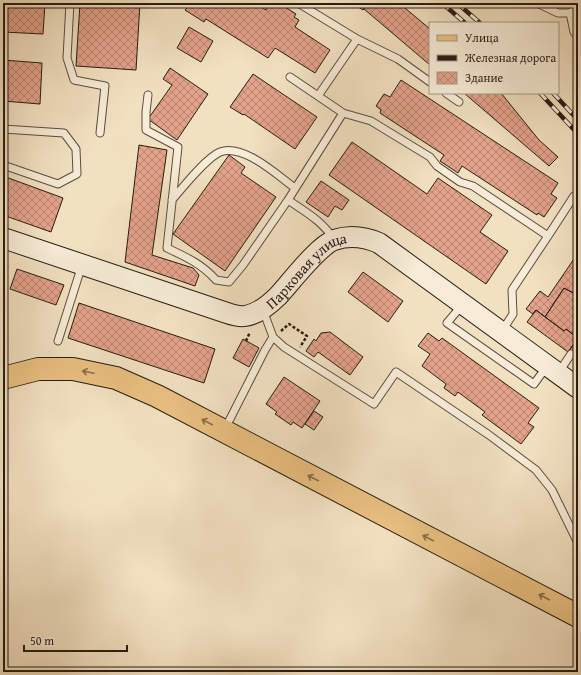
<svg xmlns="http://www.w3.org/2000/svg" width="581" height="675" viewBox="0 0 581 675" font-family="'Gentium Book Plus',serif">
	<defs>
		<pattern id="building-cross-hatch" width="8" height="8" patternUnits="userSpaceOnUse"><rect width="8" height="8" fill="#e3a28a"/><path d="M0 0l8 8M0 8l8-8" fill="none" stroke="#b88370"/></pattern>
	</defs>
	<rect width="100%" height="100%" fill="#f2e1c1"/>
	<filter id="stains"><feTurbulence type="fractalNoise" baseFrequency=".005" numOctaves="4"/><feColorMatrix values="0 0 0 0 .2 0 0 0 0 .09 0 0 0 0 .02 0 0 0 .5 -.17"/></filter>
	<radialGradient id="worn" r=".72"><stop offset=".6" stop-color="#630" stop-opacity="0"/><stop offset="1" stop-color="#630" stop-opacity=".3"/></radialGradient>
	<path fill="url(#building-cross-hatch)" stroke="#271c14" d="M3 3H45L43 34 3 32Z
		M80 3H140L136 70 76 66Z
		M182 3H255L266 10 270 3H279L296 14 294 17 299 20 295 27 330 50 315 73 275 48 268 58 206 19 204 22 185 10 188 7Z
		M352 3H368L363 10Z
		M369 3H399L430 29V65L364 9Z
		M189 27 213 41 201 62 177 48Z
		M3 60 42 63 40 104 3 101Z
		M170 68 208 94 177 140 148 119 172 85 163 79Z
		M253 74 317 117 295 149 244 114 243 115 230 107Z
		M401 80 558 183 551 194 557 198 544 217 538 213 537 215 462 166 458 173 440 161 444 155 380 113 381 110 376 106 384 94 390 97Z
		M464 93H501L539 140 558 157 549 166Z
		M352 142 427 194 438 178 492 215 480 232 508 251 486 284 329 175Z
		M139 145 167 150 152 255 193 268 199 275 195 286 125 262Z
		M229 155 245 167 241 173 276 197 225 271 173 234Z
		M3 176 63 198 51 232 3 215Z
		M321 181 349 200 342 210 335 206 328 217 306 202Z
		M578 253V290L575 294 564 288 545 317 536 310 533 314 526 309 540 291 548 297Z
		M17 269 64 285 56 305 10 289Z
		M363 272 403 301 388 322 348 292Z
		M564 288 575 294 578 290V338L566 329 564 331 545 317Z
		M79 303 215 349 204 383 68 338Z
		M536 310 564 331 566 329 578 338 568 352 527 322Z
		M330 332 363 357 350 375 318 352 314 357 306 351 314 339 316 341 321 333Z
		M428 333 439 341 442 338 539 408 528 423 534 427 521 444 482 415 485 412 458 392 455 396 444 388 446 384 422 366 430 354 418 346Z
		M578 338V360L568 352Z
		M243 339 259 348 249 367 233 358Z
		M284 377 320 401 302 428 293 422 291 425 275 414 277 412 266 404Z
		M314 411 323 417 314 430 305 424Z"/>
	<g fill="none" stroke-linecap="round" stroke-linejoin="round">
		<defs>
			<path id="lane" d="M70 3 67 58 74 80 105 86 100 133
				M298 3 357 39 318 96
				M537 3 558 13H570L578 6
				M570 13 574 32 578 37
				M357 39 398 59 430 82
				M290 77 343 113 288 200C304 211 324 222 333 239
				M446 93 459 102
				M148 95 146 112V130L178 147 167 248C186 257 202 264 216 280L229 282 243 265 288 200
				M343 113 371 121 430 157 437 166 460 182 473 186 548 236 574 196
				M3 129 64 133 76 149 77 174 58 184 3 165
				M172 200C183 187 206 158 220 152 243 143 277 175 295 188
				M463 304 447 323 534 384 547 366
				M263 310 273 337 284 347 374 404 396 372 489 435 536 470 552 490 578 543
				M502 331 513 314 512 290 548 236
				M58 341 82 265
				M559 372 571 354
				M229 421 265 350 273 337"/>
			<g id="secondary">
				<path id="s1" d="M3 238 227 313C233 315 239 317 245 316 258 314 269 305 278 296 291 282 318 246 334 240 349 235 365 237 379 243L578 388"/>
			</g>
			<path id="primary" d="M3 378 38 369H73L116 378 157 396 578 616"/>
		</defs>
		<use href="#lane" stroke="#5a4d3f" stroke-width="9"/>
		<use href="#secondary" stroke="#271c14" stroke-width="22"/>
		<use href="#primary" stroke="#271c14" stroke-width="24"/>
		<path stroke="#271c14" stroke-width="2.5" stroke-dasharray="3 2" stroke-linecap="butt" d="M281 331 289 324 307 336 300 347
			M246 341 250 332"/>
		<use href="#lane" stroke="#f7ecd7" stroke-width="7"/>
		<use href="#secondary" stroke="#f7ecd7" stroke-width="20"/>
		<use href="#primary" stroke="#e9c080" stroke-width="22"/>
		<defs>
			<path id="rail" d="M442 3 465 23
				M457 3 480 23
				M540 93 578 134
				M553 93 578 120"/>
		</defs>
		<use href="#rail" stroke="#271c14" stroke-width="4.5"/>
		<use href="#rail" stroke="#f7ecd7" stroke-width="3" stroke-dasharray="9" stroke-linecap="butt"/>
	</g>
	<defs><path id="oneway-shaft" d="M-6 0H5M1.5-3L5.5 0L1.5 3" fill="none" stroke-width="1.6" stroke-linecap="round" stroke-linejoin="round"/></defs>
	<g stroke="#886e4a">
		<use href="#oneway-shaft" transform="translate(88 372) rotate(-168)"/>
		<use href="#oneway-shaft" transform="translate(207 422) rotate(-152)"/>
		<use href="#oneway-shaft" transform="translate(313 478) rotate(-153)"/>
		<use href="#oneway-shaft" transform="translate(428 538) rotate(-153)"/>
		<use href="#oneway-shaft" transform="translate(544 597) rotate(-152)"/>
	</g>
	<g text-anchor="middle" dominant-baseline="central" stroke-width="3" stroke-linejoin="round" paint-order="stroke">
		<g font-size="15" fill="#271c14" stroke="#f7ecd7">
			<text stroke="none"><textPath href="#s1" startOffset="333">Парковая улица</textPath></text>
		</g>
	</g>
	<rect width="581" height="675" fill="none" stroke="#f2e1c1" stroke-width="16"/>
	<rect x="4" y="4" width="573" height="667" fill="none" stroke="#271c14" stroke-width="2"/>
	<rect x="8" y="8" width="565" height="659" fill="none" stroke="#271c14"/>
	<rect x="429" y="22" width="130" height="72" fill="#f7ecd7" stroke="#a49989"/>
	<rect x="437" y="35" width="20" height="6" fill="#e9c080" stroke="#a49989"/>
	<text x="465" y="42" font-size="12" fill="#271c14">Улица</text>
	<rect x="437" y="55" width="20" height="6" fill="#271c14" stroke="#a49989"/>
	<text x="465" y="62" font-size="12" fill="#271c14">Железная дорога</text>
	<rect x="437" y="72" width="20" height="12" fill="url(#building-cross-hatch)" stroke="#a49989"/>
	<text x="465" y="82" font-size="12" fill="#271c14">Здание</text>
	<path d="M24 645v6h103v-6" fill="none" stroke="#271c14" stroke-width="2"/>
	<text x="30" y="645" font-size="12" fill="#271c14" stroke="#f7ecd7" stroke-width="3" paint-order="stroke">50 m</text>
	<rect width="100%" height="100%" filter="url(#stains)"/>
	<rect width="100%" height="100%" fill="url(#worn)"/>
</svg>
